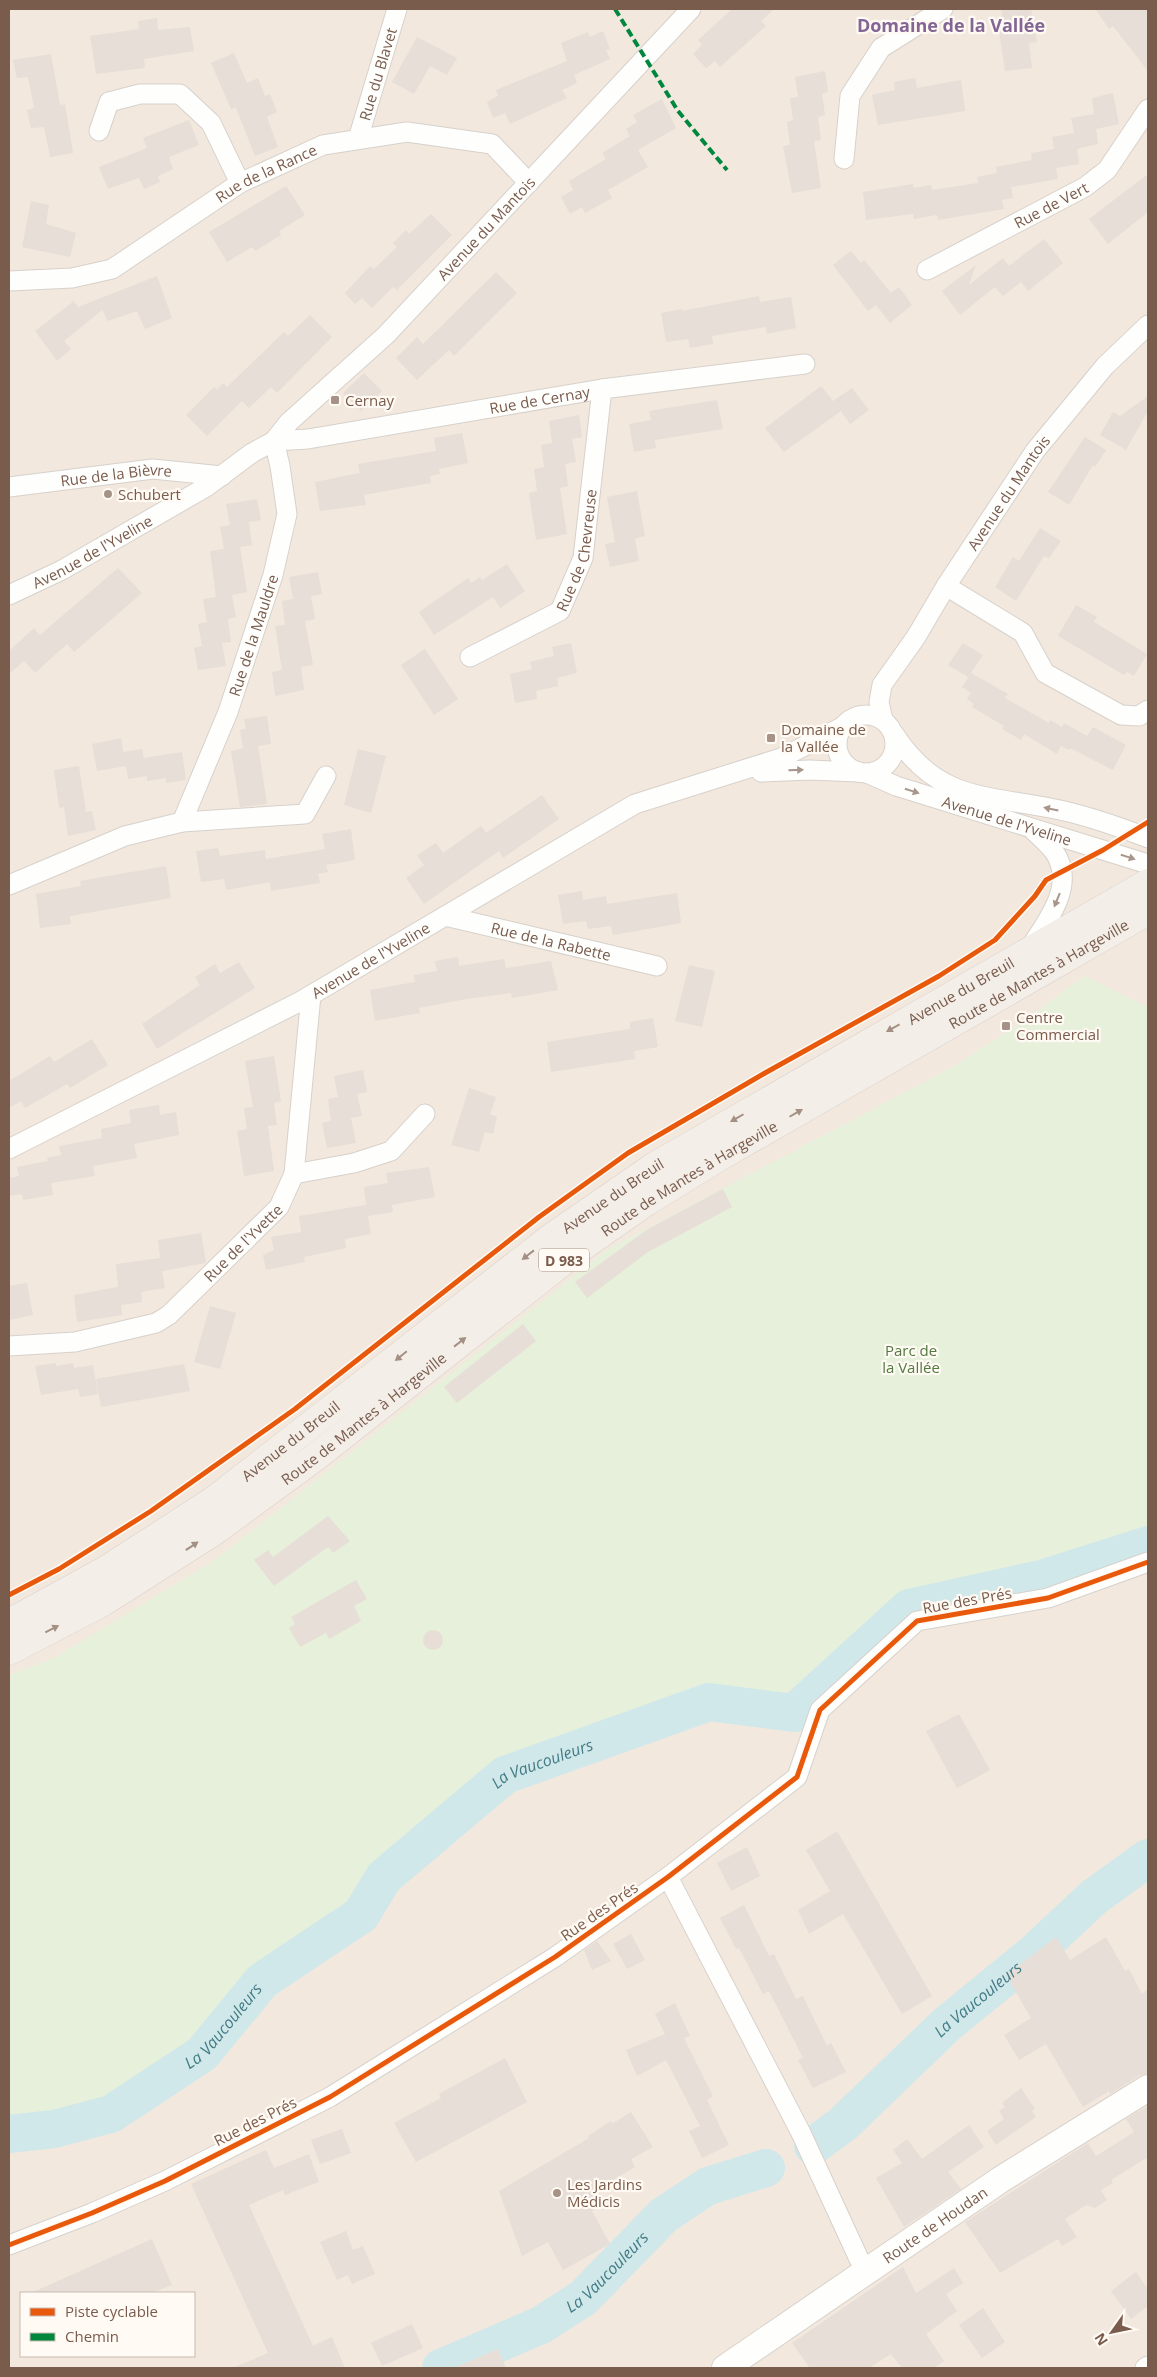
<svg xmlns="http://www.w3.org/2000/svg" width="1157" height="2377" viewBox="0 0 1157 2377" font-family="'Open Sans',sans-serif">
	<rect width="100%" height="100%" fill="#f9f5f0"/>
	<path fill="#f2e8de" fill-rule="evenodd" d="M9 9H1148V2368H9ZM21 2293H194V2356H21Z"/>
	<path fill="#e7f0db" d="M1084 976 1148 1007V1536L944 1596 889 1616 777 1700 697 1695 546 1757 318 1955 135 2104 9 2138V1675L54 1658 215 1560 608 1249 951 1068 1024 1021Z"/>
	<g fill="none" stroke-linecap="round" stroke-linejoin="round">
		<g stroke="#d0e8ea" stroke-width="38">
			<path id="s1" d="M9 2134 54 2129 111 2114 202 2054 262 1981 361 1915 384 1877 505 1775 709 1702 794 1713 909 1608 1041 1579 1148 1545"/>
			<path id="s2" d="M813 2146 843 2124 946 2025 1034 1953 1094 1897 1148 1858"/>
			<path id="s3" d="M441 2368 541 2325 583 2298 664 2215 708 2186 766 2168"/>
		</g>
	</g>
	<path fill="#e6ded7" d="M732 9H774L761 21 766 26 720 67 715 61 706 68 693 54 702 45 698 40Z
		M1001 9H1031L1037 42 1029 43 1032 68 1005 71 998 25 1003 24Z
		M1095 9H1148V71L1113 26 1109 29Z
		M157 18 158 30 190 27 194 51 144 59 145 68 96 74 90 36 139 29 138 21Z
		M603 31 610 49 606 50 610 59 574 75 577 83 562 90 567 98 510 124 505 113 493 118 487 102 498 96 496 90 567 61 561 43 588 32 590 37Z
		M417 37 457 58 447 75 430 66 414 94 392 82Z
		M234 53 247 83 258 78 265 96 270 94 277 112 267 117 278 147 255 156 236 108 231 109 211 63Z
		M51 54 60 105 65 104 73 153 50 157 44 127 31 128 27 110 34 108 28 77 17 78 13 60Z
		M825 71 828 92 822 94 825 115 818 117 821 140 814 141 821 188 792 193 783 146 790 145 787 122 793 120 790 98 798 97 795 77Z
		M915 78 917 88 961 80 965 111 878 125 872 95 895 90 894 82Z
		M1113 93 1119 124 1096 129 1098 144 1077 149 1079 164 1056 168 1058 179 1011 187 1013 198 1002 200 1004 209 938 220 937 215 914 219 913 214 866 220 863 192 913 184 914 188 931 185 932 190 978 183 977 177 997 173 996 167 1032 160 1031 153 1054 149 1052 137 1074 133 1071 118 1094 114 1092 98Z
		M662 99 676 128 638 150 648 167 608 190 612 198 585 213 582 207 570 214 561 197 573 190 569 181 606 159 602 153 630 136 626 129 637 122 633 115Z
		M189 120 199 145 169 157 173 169 158 176 160 182 144 189 139 178 108 189 99 167 147 148 143 138Z
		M1148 174V212L1108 244 1089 219Z
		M286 186 305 215 279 231 281 235 255 251 252 247 227 262 209 232Z
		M31 201 49 205 46 224 76 233 70 257 22 247Z
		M431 214 452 235 397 290 393 287 372 308 362 298 355 304 345 293 370 266 374 269 397 247 393 243 406 230 409 234Z
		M1044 239 1063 263 1028 291 1021 282 1003 296 995 287 960 315 942 291 976 265 969 285 1003 258 1009 266Z
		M851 251 861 263 864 260 891 293 899 287 912 305 890 323 876 305 868 311 833 265Z
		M496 272 517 293 454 356 449 350 417 380 396 358 417 337 423 344Z
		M157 276 172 318 145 329 137 311 108 321 102 310 64 341 71 349 57 361 35 331 74 301 78 307Z
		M759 296 760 302 791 297 796 328 767 334 766 327 712 336 713 344 690 348 688 339 666 342 661 313 682 309V311Z
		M310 315 332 337 277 393 271 387 249 408 242 401 207 436 186 415 214 387 217 390 223 383 227 387 284 332 288 336Z
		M364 373 382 391 361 411 343 393Z
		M821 386 840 410 833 401 852 388 869 410 850 424 841 411 784 452 765 428Z
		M1148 396V411L1126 450 1100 435 1113 412 1120 416Z
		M717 400 723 429 655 440 656 448 634 452 629 424 651 420 649 411Z
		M579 415 582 437 572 439 576 462 565 464 568 486 560 488 567 534 536 540 529 493 537 491 534 469 544 467 541 445 552 443 549 421Z
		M462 433 468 463 439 469 440 474 430 476 431 483 364 495 366 505 320 511 315 482 360 473 358 464 436 451 434 438Z
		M1085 437 1106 450 1095 467 1093 465 1069 505 1048 492Z
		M637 491 645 536 635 539 639 561 610 567 605 544 615 542 607 497Z
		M257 499 261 520 249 522 252 545 240 547 247 592 232 595 236 617 228 619 231 642 222 643 226 666 198 670 194 648 202 646 198 624 207 622 203 599 216 597 210 551 224 549 220 527 230 525 226 504Z
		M1040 528 1061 541 1049 558 1044 556 1016 601 995 587 1013 557 1019 561Z
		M507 564 525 591 500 608 493 597 434 635 419 612 468 578 471 583 480 577 482 580Z
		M118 568 142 593 74 652 67 644 35 673 24 661 9 674V651L34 628 40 635Z
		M318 572 322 594 311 596 315 619 305 621 313 665 301 667 304 690 275 696 272 672 282 670 275 626 285 625 282 601 293 599 289 577Z
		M1076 605 1097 617 1094 622 1147 654 1134 676 1127 672 1124 675 1058 636Z
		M571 643 577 673 557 678 558 686 536 691 537 699 515 703 510 674 532 669 530 662 554 656 552 647Z
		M963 643 983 655 968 677 948 665Z
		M425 649 458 699 434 715 401 665Z
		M971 673 1008 694 1005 698 1049 723 1050 720 1062 727 1064 723 1087 736 1093 727 1126 745 1113 770 1070 748 1069 750 1061 746 1057 754 1024 734 1021 740 1002 729 1004 726 972 707 974 704 967 699 971 693 962 687Z
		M267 716 271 744 258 746 267 804 240 807 231 751 248 747 243 748 240 730 246 729 244 719Z
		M121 738 123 752 142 749 144 758 182 752 186 780 166 783V778L147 781V776L128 779 126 766 97 771 92 744Z
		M358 749 386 756 371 813 344 805Z
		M79 766 86 812 92 811 96 830 68 836 64 807 59 808 54 770Z
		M542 795 559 819 503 858 499 851 424 904 406 878 424 865 417 855 436 843 443 853 481 826 486 833Z
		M351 829 355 860 326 865 328 872 318 874 320 883 271 891 270 882 226 890 224 879 201 882 196 851 218 848 220 856 265 850 266 859 290 855 325 849 322 834Z
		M166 866 171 898 70 916 71 924 40 928 36 894 81 886 80 881Z
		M582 891 583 900 606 896 607 904 677 893 681 923 613 935 611 926 588 929 586 921 563 924 558 895Z
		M458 957 459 966 504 959 506 968 551 961 558 990 512 998 511 993 466 999 419 1008 420 1013 375 1021 370 990 415 982 414 975 437 971 435 961Z
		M239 962 255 988 157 1049 142 1024 200 985 195 977 215 964 220 973Z
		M689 965 715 971 702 1027 675 1021Z
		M653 1018 658 1047 634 1051 635 1059 551 1072 547 1042 630 1029V1022Z
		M92 1039 108 1065 70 1088 67 1084 25 1108 21 1101 9 1108V1081L50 1056 54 1062Z
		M274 1056 281 1101 274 1103 277 1125 268 1126 274 1171 244 1176 237 1131 247 1129 244 1108 253 1107 245 1061Z
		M363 1070 367 1092 357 1094 362 1116 351 1118 356 1143 327 1148 322 1123 331 1121 328 1099 338 1097 334 1076Z
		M469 1088 496 1097 490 1115 497 1116 493 1134 485 1132 479 1152 451 1145Z
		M159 1105 160 1115 176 1112 179 1135 134 1144 137 1158 93 1166 95 1176 51 1183 53 1195 23 1200 22 1194 9 1196V1178L19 1176 17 1167 48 1161 47 1158 61 1155 59 1146 102 1138 101 1129 131 1123 129 1110Z
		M429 1167 435 1197 392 1205 393 1212 368 1216 371 1234 345 1239 346 1248 304 1257 305 1262 266 1270 263 1255 274 1250 271 1237 301 1232 299 1216 366 1205 364 1187 388 1183 386 1173Z
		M723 1189 732 1207 648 1252 587 1298 575 1282 648 1229Z
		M201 1233 206 1263 162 1271 165 1288 141 1292 142 1302 121 1305 122 1315 77 1322 74 1295 118 1287 116 1264 160 1258 158 1240Z
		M27 1283 33 1315 9 1320V1286Z
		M210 1306 236 1313 220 1369 194 1362Z
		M523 1324 536 1341 457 1403 444 1387Z
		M56 1363V1366L73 1363 74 1368 93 1365 98 1394 80 1397 78 1389 41 1395 35 1366Z
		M184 1364 190 1391 101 1407 96 1379Z
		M328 1516 350 1541 333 1553 328 1547 274 1586 254 1560 268 1550 273 1557Z
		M356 1580 367 1599 354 1606 361 1621 329 1639 326 1633 300 1647 289 1628 295 1624 291 1617Z
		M423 1640a10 10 0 1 1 20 0a10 10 0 1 1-20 0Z
		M959 1714 990 1770 957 1788 926 1731Z
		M837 1831 932 1996 902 2014 843 1914 809 1934 798 1910 830 1891 806 1850Z
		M747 1847 760 1876 731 1891 717 1863Z
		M744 1905 769 1956 774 1954 796 1999 803 1996 827 2046 831 2043 846 2072 813 2088 798 2060 803 2058 769 1991 763 1994 739 1948 736 1949 720 1918Z
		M631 1934 645 1960 627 1969 613 1944Z
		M1056 1937 1070 1960 1106 1937 1125 1971 1129 1969 1142 1994 1148 1989V2073L1140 2075 1110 2094 1109 2091 1083 2107 1046 2044 1019 2060 1004 2035 1031 2018 1006 1975Z
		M597 1941 611 1961 592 1970 584 1950Z
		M675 2003 690 2036 684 2038 713 2096 707 2100 729 2145 702 2158 689 2131 700 2126 666 2060 637 2076 626 2050 665 2034 655 2014Z
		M505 2058 527 2102 416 2162 394 2123 441 2098 439 2094Z
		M1021 2088 1035 2109 1032 2111 1036 2117 996 2145 987 2131 1004 2119 999 2111 1005 2107 1002 2103Z
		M1148 2106V2157L1111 2180 1113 2183 1101 2190 1107 2200 1095 2208 1086 2205 1065 2219 1077 2237 1062 2246 1058 2239 1000 2273 965 2222 1088 2143 1096 2156 1134 2132 1126 2119Z
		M631 2112 653 2147 631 2159 635 2167 596 2190 604 2205 592 2211 610 2244 563 2270 548 2242 522 2256 499 2191 589 2138 588 2136 611 2121 612 2124Z
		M969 2125 984 2147 948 2172 961 2189 904 2227 876 2178 902 2163 893 2150 907 2139 922 2159Z
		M342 2129 351 2153 320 2164 311 2140Z
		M266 2150 274 2168 309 2154 319 2182 285 2195 283 2190 249 2205 313 2346 332 2337 345 2368H233L268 2353 191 2184Z
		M346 2231 353 2250 363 2246 375 2274 352 2284 348 2275 337 2280 320 2242Z
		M152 2239 172 2285 152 2293H31Z
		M903 2267 916 2293 954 2268 963 2283 946 2294 957 2311 926 2334 944 2361 934 2368H902L891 2354 869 2368H810L792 2343Z
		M1136 2272 1148 2289V2306L1131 2319 1111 2291Z
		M983 2308 1005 2342 982 2358 959 2325Z
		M412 2324 423 2348 382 2366 371 2343Z
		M498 2349 506 2368H453Z"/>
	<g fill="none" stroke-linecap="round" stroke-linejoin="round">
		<defs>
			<g id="street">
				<path d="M99 131 109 102 140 94H180L211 123 240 183"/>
				<path id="s4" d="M358 139 397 9"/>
				<path d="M844 159 850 96 881 48 943 9"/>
				<path id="s5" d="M927 270 1085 187 1107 170 1148 109"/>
				<path id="s6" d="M9 281 72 278 112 269 240 183 323 145 407 132 492 144 529 183"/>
				<path id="s7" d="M274 441 308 439 602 389 805 364"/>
				<path id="s8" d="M9 487 153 469 222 476"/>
				<path d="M946 586 1023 633 1045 673 1121 715 1139 716 1148 710"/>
				<path id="s9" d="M9 595 62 570 206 487 252 453 274 441 289 422 386 335 691 9"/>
				<path id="s10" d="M470 657 560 611 583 558 602 389"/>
				<circle cx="866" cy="744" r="29"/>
				<path id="s11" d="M883 720 879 702 882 685 916 637 946 586 1035 451 1105 366 1148 325"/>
				<path d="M894 734C936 799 982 795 1050 808 1083 814 1117 826 1148 838"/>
				<path d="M761 772 809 770 858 772"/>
				<path id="s12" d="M867 773 896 786 1148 864"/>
				<path id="s13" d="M182 822 228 712 273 575 287 514 280 466 274 441"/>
				<path d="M9 885 125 836 182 822 305 814 326 776"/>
				<path id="s14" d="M445 916 657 966"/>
				<path d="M1030 948C1047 921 1076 886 1055 853 1050 845 1041 838 1034 831"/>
				<path id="s15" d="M9 1149 301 1001 635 804 781 758 842 727"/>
				<path d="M294 1174 354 1163 391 1151 425 1114"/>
				<path id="s16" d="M9 1346 75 1342 156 1323 169 1315 279 1207 294 1174 311 995"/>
				<path d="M668 1877 801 2133 859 2259 868 2272"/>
				<path d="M9 2245 92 2213 165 2181 330 2097 555 1957 668 1877 797 1777 820 1710 917 1621 1048 1598 1148 1562"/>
				<path d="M1145 2368 1148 2366"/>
			</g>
			<g id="secondary">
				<path id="s17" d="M725 2368 1000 2180 1148 2088"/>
			</g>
			<g id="primary">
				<path id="s18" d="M9 1623 106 1570 213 1501 552 1237 655 1166 1148 883"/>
				<path id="s19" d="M9 1651 103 1602 213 1532 314 1458 580 1248 646 1202 719 1157 1148 911"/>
			</g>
		</defs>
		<use href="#street" stroke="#d7d1cb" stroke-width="21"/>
		<use href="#secondary" stroke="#d9d2cb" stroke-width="28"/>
		<use href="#primary" stroke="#dad1cc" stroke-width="29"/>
		<use href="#street" stroke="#fefefd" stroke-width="19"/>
		<use href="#secondary" stroke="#fefefd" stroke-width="26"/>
		<use href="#primary" stroke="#f3eee8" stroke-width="28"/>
		<path stroke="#00873e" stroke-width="4" stroke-dasharray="8 4" stroke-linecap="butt" d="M615 9 678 111 727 170"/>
		<defs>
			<path id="cycleway" d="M9 1595 59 1569 151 1511 295 1409 539 1217 628 1153 765 1073 939 976 995 940 1035 896 1046 880 1103 850 1148 822
				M9 2245 92 2213 165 2181 330 2097 555 1957 668 1877 797 1777 820 1710 917 1621 1048 1598 1148 1562"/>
		</defs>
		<use href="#cycleway" stroke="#fffaf3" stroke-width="8"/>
		<use href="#cycleway" stroke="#e8590c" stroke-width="5"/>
	</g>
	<defs><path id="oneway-solid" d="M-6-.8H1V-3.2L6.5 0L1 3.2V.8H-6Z" transform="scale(1.25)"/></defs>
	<g fill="#a8958b">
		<use href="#oneway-solid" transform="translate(796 770) rotate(-1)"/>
		<use href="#oneway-solid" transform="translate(912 791) rotate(18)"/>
		<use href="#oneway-solid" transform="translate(1051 809) rotate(-168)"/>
		<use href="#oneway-solid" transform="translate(1128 857) rotate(17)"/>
		<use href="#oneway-solid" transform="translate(1057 900) rotate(112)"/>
	</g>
	<g fill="#a48f83">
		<use href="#oneway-solid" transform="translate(893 1028) rotate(151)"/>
		<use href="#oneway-solid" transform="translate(796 1113) rotate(-30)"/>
		<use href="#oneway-solid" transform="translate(737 1118) rotate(150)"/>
		<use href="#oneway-solid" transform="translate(528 1255) rotate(142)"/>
		<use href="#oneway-solid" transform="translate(460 1342) rotate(-38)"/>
		<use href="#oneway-solid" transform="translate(401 1356) rotate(141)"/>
		<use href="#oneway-solid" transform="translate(192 1546) rotate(-34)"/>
		<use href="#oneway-solid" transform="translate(52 1629) rotate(-27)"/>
	</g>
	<g fill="#a69286" stroke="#fffaf3" stroke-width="2">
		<rect x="330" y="395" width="10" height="10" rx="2.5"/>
		<circle cx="108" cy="494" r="5"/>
		<rect x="766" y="733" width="10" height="10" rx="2.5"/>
		<rect x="1001" y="1021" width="10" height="10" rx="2.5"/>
		<circle cx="557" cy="2193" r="5"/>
	</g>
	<g text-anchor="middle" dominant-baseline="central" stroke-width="4.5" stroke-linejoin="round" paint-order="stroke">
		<rect fill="#fffaf3" stroke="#a28b7f" stroke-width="1" x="539" y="1248.5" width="50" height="23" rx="4"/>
		<g font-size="14" font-weight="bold" fill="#7a5c4d">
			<text x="564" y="1260">D 983</text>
		</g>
		<g font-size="15" fill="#7a5c4d" stroke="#fffaf3">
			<text stroke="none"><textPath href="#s4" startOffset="68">Rue du Blavet</textPath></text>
			<text stroke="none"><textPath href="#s6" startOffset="286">Rue de la Rance</textPath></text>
			<text stroke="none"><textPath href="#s5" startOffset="140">Rue de Vert</textPath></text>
			<text stroke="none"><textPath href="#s9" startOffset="608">Avenue du Mantois</textPath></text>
			<text stroke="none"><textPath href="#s7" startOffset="269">Rue de Cernay</textPath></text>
			<text stroke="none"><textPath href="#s8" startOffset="108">Rue de la Bièvre</textPath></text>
			<text stroke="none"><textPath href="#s11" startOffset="266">Avenue du Mantois</textPath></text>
			<text stroke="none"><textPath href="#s10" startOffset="165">Rue de Chevreuse</textPath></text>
			<text stroke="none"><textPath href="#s9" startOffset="94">Avenue de l'Yveline</textPath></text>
			<text stroke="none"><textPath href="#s13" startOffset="200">Rue de la Mauldre</textPath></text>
			<text stroke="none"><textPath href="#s12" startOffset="148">Avenue de l'Yveline</textPath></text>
			<text stroke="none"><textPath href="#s14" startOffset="109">Rue de la Rabette</textPath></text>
			<text stroke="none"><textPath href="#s15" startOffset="408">Avenue de l'Yveline</textPath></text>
			<text stroke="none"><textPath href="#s19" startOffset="1235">Route de Mantes à Hargeville</textPath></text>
			<text stroke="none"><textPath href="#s18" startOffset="1145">Avenue du Breuil</textPath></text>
			<text stroke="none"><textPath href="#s19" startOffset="830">Route de Mantes à Hargeville</textPath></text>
			<text stroke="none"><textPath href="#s18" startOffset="741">Avenue du Breuil</textPath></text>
			<text stroke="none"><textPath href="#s16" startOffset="268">Rue de l'Yvette</textPath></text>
			<text stroke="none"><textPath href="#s19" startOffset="425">Route de Mantes à Hargeville</textPath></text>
			<text stroke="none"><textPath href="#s18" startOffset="336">Avenue du Breuil</textPath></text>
			<text transform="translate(967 1600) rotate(-10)">Rue des Prés</text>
			<text transform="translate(599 1911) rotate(-35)">Rue des Prés</text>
			<text transform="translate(255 2121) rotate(-27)">Rue des Prés</text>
			<text stroke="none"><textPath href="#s17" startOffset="254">Route de Houdan</textPath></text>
		</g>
		<g font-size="15" fill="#7a5c4d" stroke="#fffaf3" text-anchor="start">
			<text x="345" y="400">Cernay</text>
			<text x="118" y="494">Schubert</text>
			<text x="781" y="729">Domaine de<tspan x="781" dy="17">la Vallée</tspan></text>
			<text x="1016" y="1017">Centre<tspan x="1016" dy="17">Commercial</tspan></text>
			<text x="567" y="2184">Les Jardins<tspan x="567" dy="17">Médicis</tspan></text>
		</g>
		<g font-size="15" fill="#537a41" stroke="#fffaf3">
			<text x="911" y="1350">Parc de<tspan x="911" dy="17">la Vallée</tspan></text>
		</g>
		<g font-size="16" font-style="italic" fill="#437c86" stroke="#fffaf3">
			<text stroke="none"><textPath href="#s1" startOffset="668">La Vaucouleurs</textPath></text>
			<text stroke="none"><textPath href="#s2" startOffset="221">La Vaucouleurs</textPath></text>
			<text stroke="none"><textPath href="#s1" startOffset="248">La Vaucouleurs</textPath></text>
			<text stroke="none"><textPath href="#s3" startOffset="194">La Vaucouleurs</textPath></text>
		</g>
		<g font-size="18" font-weight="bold" fill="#846695" stroke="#fffaf3">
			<text x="951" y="25">Domaine de la Vallée</text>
		</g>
	</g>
	<rect width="1157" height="2377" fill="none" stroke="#7a5c4d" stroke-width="20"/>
	<rect x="20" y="2292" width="175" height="65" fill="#fffaf3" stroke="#cabbb1"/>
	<rect x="30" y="2308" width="25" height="8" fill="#e8590c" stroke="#cabbb1"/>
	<text x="65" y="2317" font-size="15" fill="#7a5c4d">Piste cyclable</text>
	<rect x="30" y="2333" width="25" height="8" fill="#00873e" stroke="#cabbb1"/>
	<text x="65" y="2342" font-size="15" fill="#7a5c4d">Chemin</text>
	<g transform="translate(1112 2332) rotate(237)" stroke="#fffaf3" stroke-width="4" paint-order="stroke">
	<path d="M0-4L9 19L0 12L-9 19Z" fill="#7a5c4d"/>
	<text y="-8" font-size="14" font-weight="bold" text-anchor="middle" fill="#7a5c4d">N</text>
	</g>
</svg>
